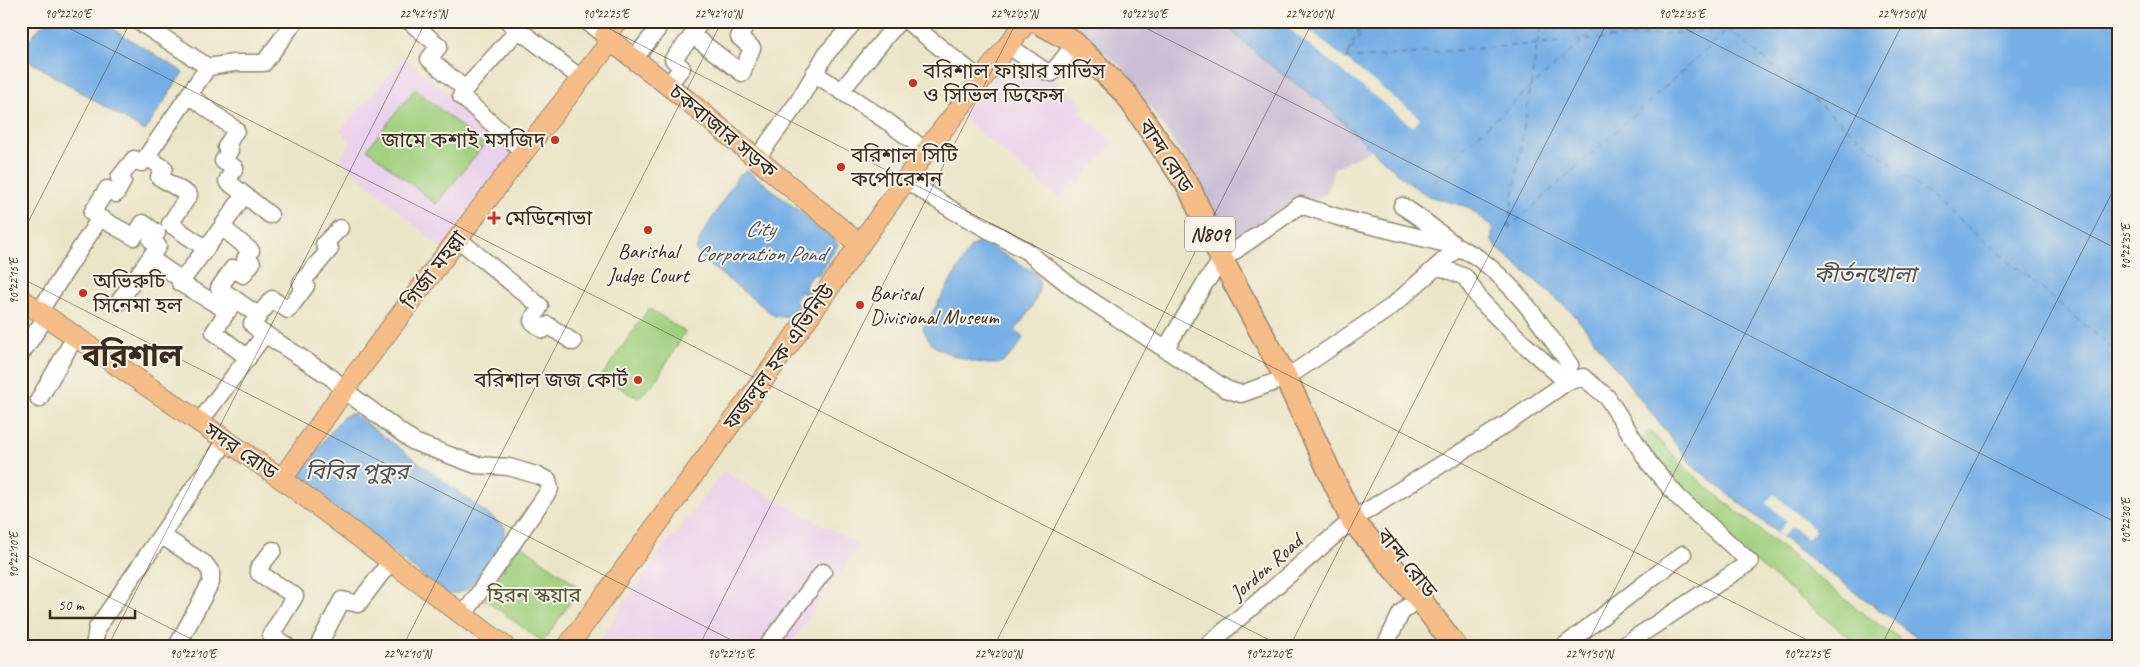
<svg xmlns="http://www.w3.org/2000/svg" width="2140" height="667" viewBox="0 0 2140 667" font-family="Caveat,'Noto Sans Bengali',sans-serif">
	<rect width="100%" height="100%" fill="#f7f3e8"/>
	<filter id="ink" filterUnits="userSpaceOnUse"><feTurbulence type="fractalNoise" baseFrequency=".02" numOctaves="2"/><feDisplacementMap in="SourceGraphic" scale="10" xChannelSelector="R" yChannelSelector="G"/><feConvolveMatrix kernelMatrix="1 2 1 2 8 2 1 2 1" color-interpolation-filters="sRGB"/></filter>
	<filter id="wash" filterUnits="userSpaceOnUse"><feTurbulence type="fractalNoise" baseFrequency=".0096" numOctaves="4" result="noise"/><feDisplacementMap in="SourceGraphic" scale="20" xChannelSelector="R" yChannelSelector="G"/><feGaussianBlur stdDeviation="1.12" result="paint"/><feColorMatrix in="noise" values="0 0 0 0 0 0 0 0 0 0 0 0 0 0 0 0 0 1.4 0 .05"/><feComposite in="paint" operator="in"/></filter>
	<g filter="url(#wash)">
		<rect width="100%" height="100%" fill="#ebe5c7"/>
		<path fill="#ead1ec" d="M1018 49 1083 105 1078 112 1114 142 1080 182 1076 179 1059 199 961 116Z
			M404 58 520 149 443 250 339 158 352 142 340 130Z
			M723 471 860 545 789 646H595L671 536 674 537Z"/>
		<path fill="#cabfd6" d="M1065 21H1319L1422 126 1334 168 1328 192 1270 224 1229 253 1227 240 1187 161 1123 68Z"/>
		<path fill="#a1d180" stroke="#6e7e4f" d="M415 89 484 145 436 204 367 149Z
			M649 308 685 332 655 382 639 397 633 396 602 376Z
			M1650 431 1703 484 1866 616 1911 646H1860L1748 556 1679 490 1637 442Z
			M520 544 580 588 543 642 484 599Z"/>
		<path fill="#76afe6" stroke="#586c82" d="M46 21H100L183 72 145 131 21 56V48Z
			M1220 21H2119V646H1928L1800 551 1693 466 1572 312 1496 247 1492 241V227L1468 207 1428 196 1406 181 1321 102 1269 64Z
			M747 170 831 236 838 245 818 276 815 274 807 281 805 288 808 290 805 294 801 292 795 301 798 304C790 315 789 319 775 316L702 259 696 250 702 235 738 176Z
			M977 243H984L1034 272C1050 289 1025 316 1015 331L1023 338C1018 347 1010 359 1000 363 987 368 948 355 936 347 930 343 926 335 923 328L971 247Z
			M349 414H354L505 527C507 539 482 576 473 584 465 591 458 594 448 594L302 486 299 477 301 469 342 418Z"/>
		<path fill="#ebe5c7" d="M1279 21H1297L1420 118 1413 127Z
			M1774 494 1816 530 1808 539 1792 526 1782 537 1777 533 1787 521 1766 503Z"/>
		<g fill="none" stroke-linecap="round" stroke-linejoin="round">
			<path stroke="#4d525a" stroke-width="1" stroke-dasharray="6 5" stroke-linecap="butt" d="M1728 29 2017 268 2119 354
				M1348 54 1363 21
				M1345 59 1728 29
				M1346 59 1369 21
				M1433 182 1454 156 1605 21
				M1508 228 1541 21
				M1508 229 1728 30"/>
		</g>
	</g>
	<g filter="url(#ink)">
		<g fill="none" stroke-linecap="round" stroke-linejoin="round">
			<defs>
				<path id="minor" d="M138 21 208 67
					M409 21 439 46 429 59 465 89 461 96 524 152
					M586 21 605 36
					M907 21 981 80
					M518 30C541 45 560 63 582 79
					M692 35 742 73 752 48 739 37 748 21
					M1009 46 1045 71 1052 73 1075 44
					M634 59 657 30
					M814 73 888 122 926 151
					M668 85 682 68 673 59 689 40 701 21
					M465 89 518 30 508 21
					M841 91 899 21
					M189 95 236 130 226 147 230 150 223 161 235 168 227 181 270 215
					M146 157 164 168 159 177 189 195 170 224 205 248
					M757 158 798 102 826 54 855 21
					M906 180 954 211 1025 250 1078 292 1226 389 1241 394 1286 378 1391 307 1459 247
					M244 195 222 227 251 251 245 259 252 263 243 275 233 268 219 288 259 316
					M1402 206C1422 218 1439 233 1458 247 1464 251 1472 253 1478 258 1516 285 1543 327 1570 365L1562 377
					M100 218 134 237 143 223 157 233 151 240 158 246 150 258
					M222 227 180 283 228 311
					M458 239 540 306 532 321 543 330 548 325 573 342
					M1438 266 1465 277 1481 301 1525 345 1567 382
					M234 301 214 332 248 358
					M118 303 150 258 182 280
					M39 312 100 218 92 213 107 189 116 194 123 181 119 178 134 159 142 163 208 67 234 63H264L295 21
					M264 335 252 324 272 299 288 310 306 286 301 283 330 249 324 244 340 228
					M1166 348 1205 283 1222 260 1300 205 1344 219 1459 247
					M21 354 46 317
					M39 399 75 337
					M199 423 265 334 332 378 344 390 414 442 476 465 509 467 539 476 548 480 550 489 463 616
					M161 535 205 564 211 572V582L177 646
					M273 550 258 569 259 573 295 596 271 635 287 646
					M94 646 97 628 226 441
					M318 646 342 600 358 604 390 562
					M767 646 823 572
					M1207 646 1352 520 1508 423 1567 382 1583 377 1607 397 1649 463 1678 497 1750 562 1623 646
					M1385 646 1401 613 1418 597
					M1564 646 1683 554"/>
				<path id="major" d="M617 21 605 36 688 101 859 244
					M21 299 282 479 504 646
					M282 479 344 390 511 168 611 41
					M568 646 790 343 926 151 1027 21"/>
				<path id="highway" d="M1036 21 1073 42 1126 94 1182 177 1189 187 1222 260 1286 378 1352 520 1418 597 1455 646"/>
			</defs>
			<use href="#minor" stroke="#938872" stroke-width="19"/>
			<use href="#major" stroke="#938872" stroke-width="22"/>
			<use href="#highway" stroke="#938872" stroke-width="25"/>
			<use href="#minor" stroke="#fff" stroke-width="16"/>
			<use href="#major" stroke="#f7bd88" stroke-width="20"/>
			<use href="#highway" stroke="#f7bd88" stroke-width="22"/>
		</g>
	</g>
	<path fill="none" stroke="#3b2a1e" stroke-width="1" stroke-opacity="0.45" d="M55 21 1281 646M594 21 1819 646M1132 21 2119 524M1670 21 2119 250M21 236 131 21M21 278 743 646M21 552 205 646M108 646 426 21M403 646 722 21M699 646 1017 21M994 646 1313 21M1290 646 1608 21M1586 646 1904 21M1881 646 2119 179"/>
	<g fill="#c8321e" stroke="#f7f3e8" stroke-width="2">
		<circle cx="913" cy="83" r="5"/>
		<circle cx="555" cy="140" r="5"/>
		<circle cx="841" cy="167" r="5"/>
		<path d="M491.5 210.5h5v5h5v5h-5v5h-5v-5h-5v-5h5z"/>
		<circle cx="648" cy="230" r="5"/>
		<circle cx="83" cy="293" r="5"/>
		<circle cx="860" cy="305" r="5"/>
		<circle cx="638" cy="380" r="5"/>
	</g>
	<g text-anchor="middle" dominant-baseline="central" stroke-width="4" stroke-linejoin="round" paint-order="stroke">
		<rect fill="#f7f3e8" stroke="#73665b" stroke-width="1" x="1185" y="216.5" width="50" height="35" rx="4"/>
		<g font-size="20" font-weight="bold" fill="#3b2a1e">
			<text x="1210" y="234">N809</text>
		</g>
		<g font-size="21" fill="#3b2a1e" stroke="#f7f3e8" text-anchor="start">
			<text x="923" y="71">বরিশাল ফায়ার সার্ভিস<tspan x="923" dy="24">ও সিভিল ডিফেন্স</tspan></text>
			<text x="545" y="140" text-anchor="end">জামে কশাই মসজিদ</text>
			<text x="851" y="155">বরিশাল সিটি<tspan x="851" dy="24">কর্পোরেশন</tspan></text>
			<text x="505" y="218">মেডিনোভা</text>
			<text x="648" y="251" text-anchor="middle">Barishal<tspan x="648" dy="24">Judge Court</tspan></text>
			<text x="93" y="281">অভিরুচি<tspan x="93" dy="24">সিনেমা হল</tspan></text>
			<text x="870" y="293">Barisal<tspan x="870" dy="24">Divisional Museum</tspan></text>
			<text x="628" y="380" text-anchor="end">বরিশাল জজ কোর্ট</text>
		</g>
		<g font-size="21" fill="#3b2a1e" stroke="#f7f3e8">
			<text transform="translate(723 131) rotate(40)">চকবাজার সড়ক</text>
			<text transform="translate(1166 156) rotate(57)">বান্দ রোড</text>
			<text transform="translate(434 270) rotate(-53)">গির্জা মহল্লা</text>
			<text transform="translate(779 357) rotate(-54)">ফজলুল হক এভিনিউ</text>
			<text transform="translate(241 451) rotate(34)">সদর রোড</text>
			<text transform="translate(1407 563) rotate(51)">বান্দ রোড</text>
			<text transform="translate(1266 567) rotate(-41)">Jordon Road</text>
		</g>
		<g font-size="21" fill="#545436" stroke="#f7f3e8">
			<text x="534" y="595">হিরন স্কয়ার</text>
		</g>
		<g font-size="22" font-style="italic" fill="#4d525a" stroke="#f7f3e8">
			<text x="760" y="229">City<tspan x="760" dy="25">Corporation Pond</tspan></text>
			<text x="1865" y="275">কীর্তনখোলা</text>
			<text x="357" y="472">বিবির পুকুর</text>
		</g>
		<g font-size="31" font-weight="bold" fill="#3b2a1e" stroke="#f7f3e8">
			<text x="132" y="355">বরিশাল</text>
		</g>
	</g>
	<rect width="2140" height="667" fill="none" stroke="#f7f3e8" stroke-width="55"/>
	<path d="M50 610v8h85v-8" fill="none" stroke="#3b2a1e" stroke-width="2.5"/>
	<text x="58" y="610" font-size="15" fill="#3b2a1e" stroke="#f7f3e8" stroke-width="4" paint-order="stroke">50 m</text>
	<rect x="28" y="28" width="2084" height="612" fill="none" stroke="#3b2a1e" stroke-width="2"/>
	<g font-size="12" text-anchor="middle" fill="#3b2a1e">
		<text x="68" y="18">90°22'20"E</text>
		<text x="423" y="18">22°42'15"N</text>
		<text x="606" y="18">90°22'25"E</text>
		<text x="718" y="18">22°42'10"N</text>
		<text x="1014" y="18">22°42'05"N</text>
		<text x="1144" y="18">90°22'30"E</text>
		<text x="1309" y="18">22°42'00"N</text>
		<text x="1682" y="18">90°22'35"E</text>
		<text x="1901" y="18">22°41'50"N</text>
		<text transform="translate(2126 247) rotate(-90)" y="4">90°22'35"E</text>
		<text transform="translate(14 281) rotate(-90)" y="4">90°22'15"E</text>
		<text transform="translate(2126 521) rotate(-90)" y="4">90°22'30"E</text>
		<text transform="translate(14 555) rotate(-90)" y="4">90°22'10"E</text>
		<text x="193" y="658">90°22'10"E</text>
		<text x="407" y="658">22°42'10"N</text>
		<text x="731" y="658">90°22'15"E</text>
		<text x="998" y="658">22°42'00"N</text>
		<text x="1269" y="658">90°22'20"E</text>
		<text x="1589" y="658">22°41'50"N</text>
		<text x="1807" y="658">90°22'25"E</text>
	</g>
</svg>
